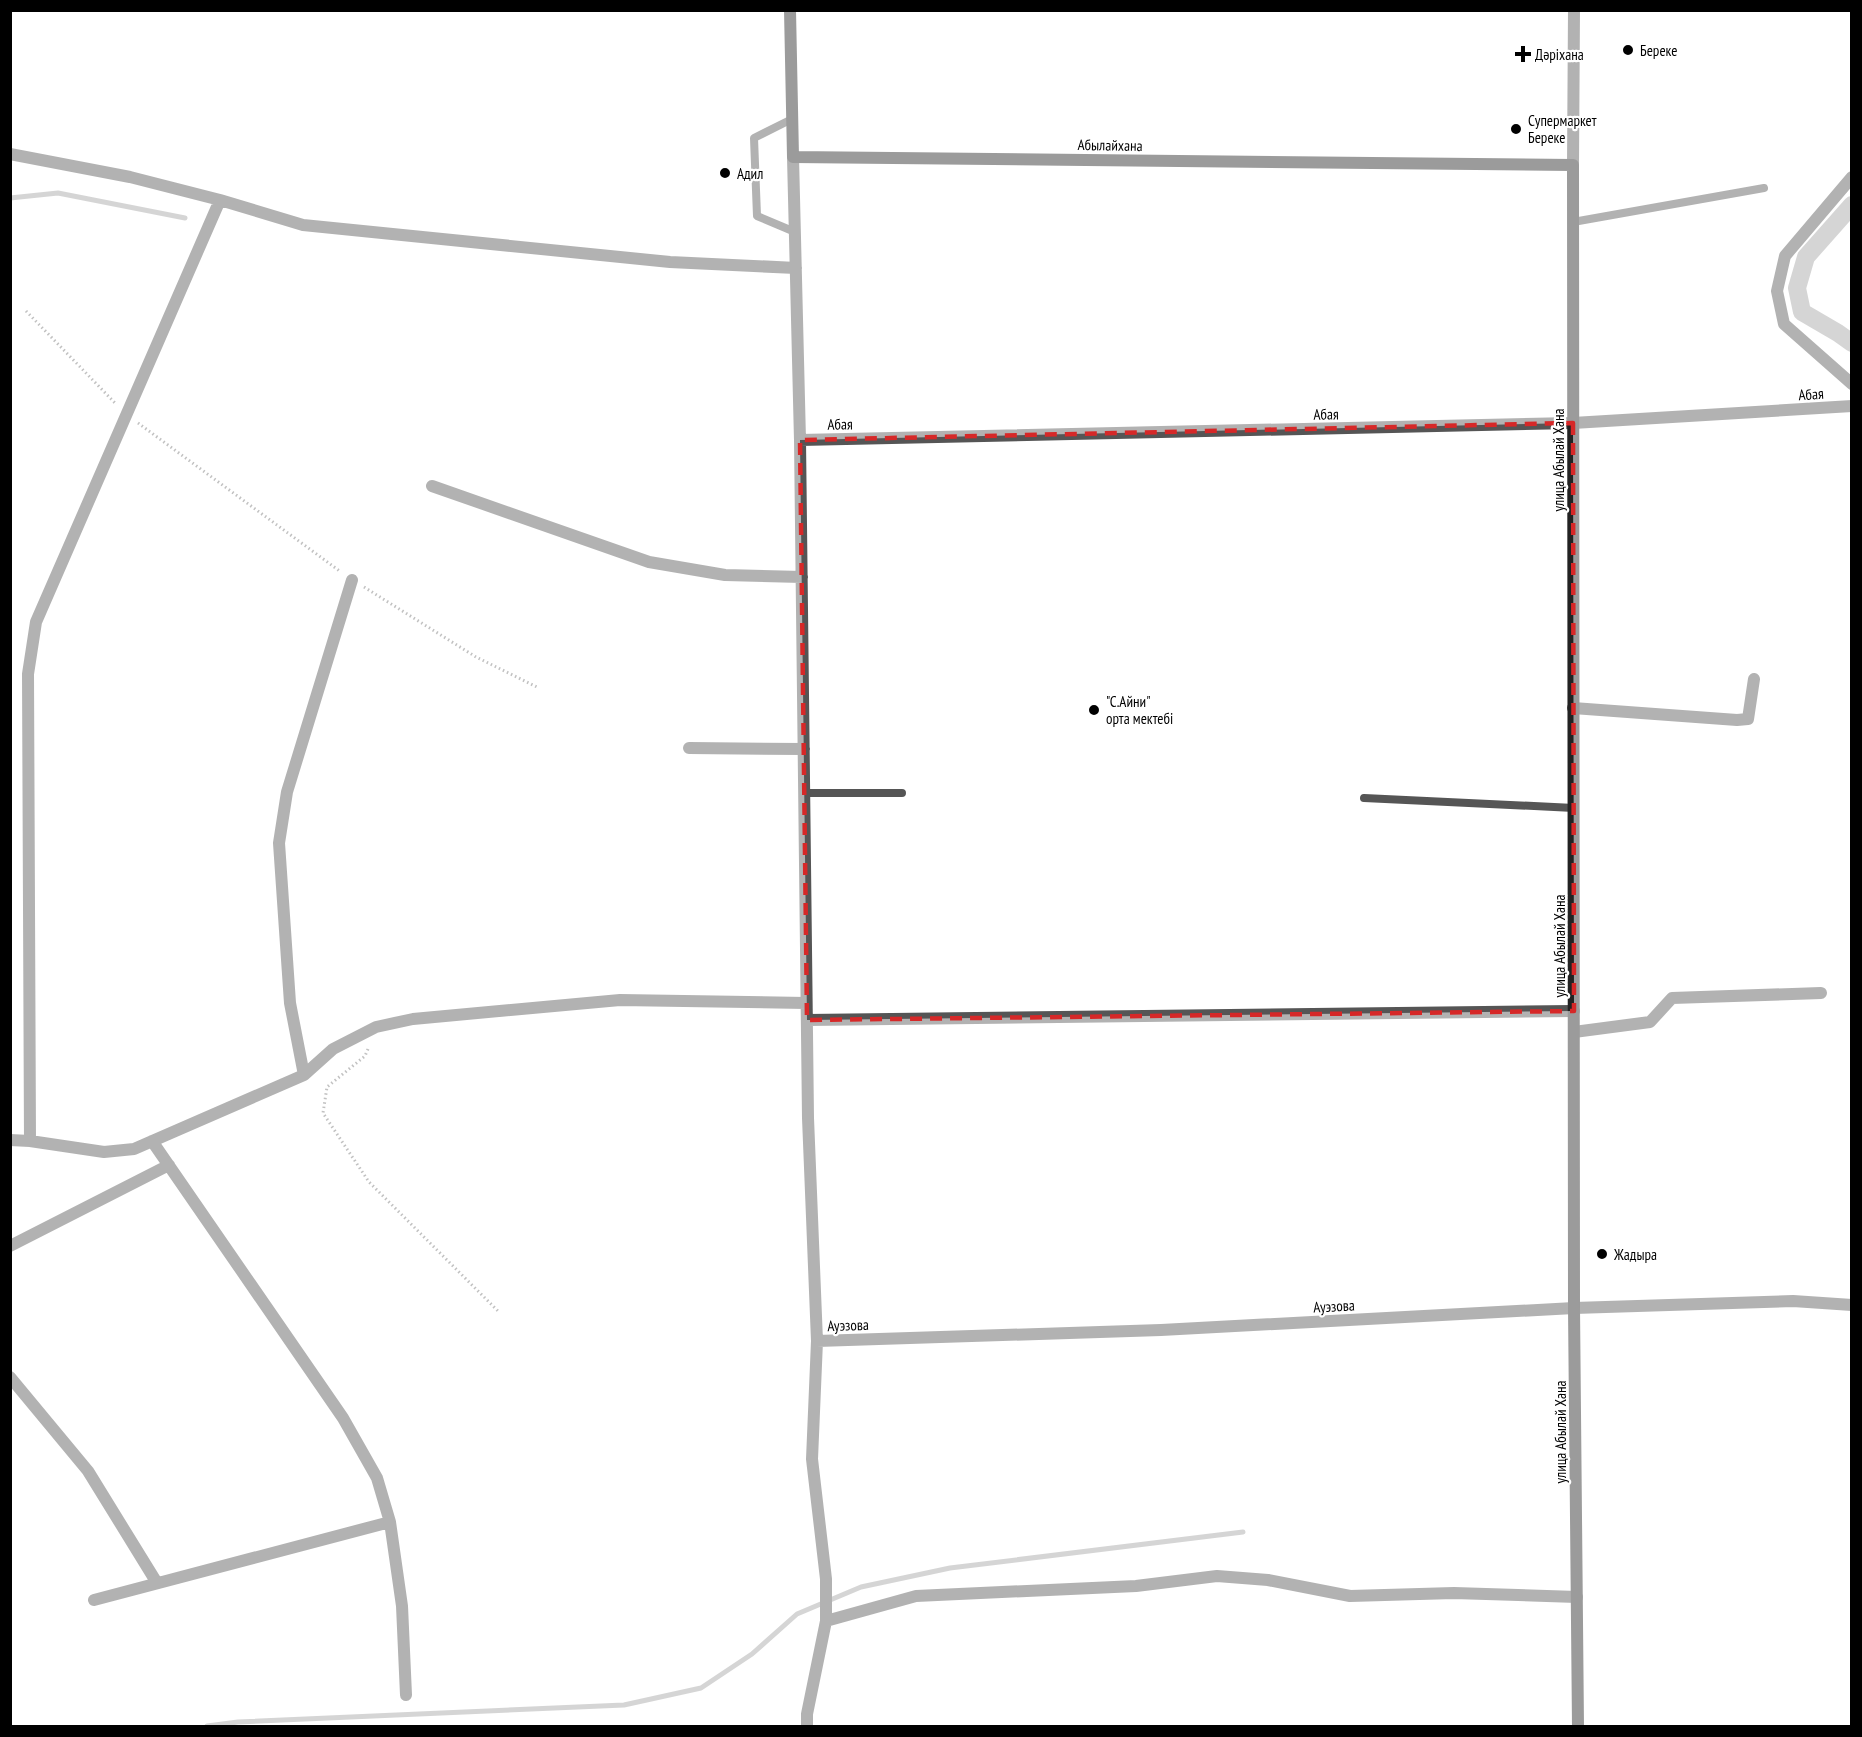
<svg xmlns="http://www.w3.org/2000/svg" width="1862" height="1737" viewBox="0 0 1862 1737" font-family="'PT Sans Narrow',sans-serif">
	<rect width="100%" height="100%" fill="#fff"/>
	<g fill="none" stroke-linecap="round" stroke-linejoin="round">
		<path stroke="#a3a3a3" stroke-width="5" d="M10 198 58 193 185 218
			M207 1726 238 1722 624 1705 701 1688 752 1654 797 1614 861 1587 950 1568 1243 1532"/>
		<path stroke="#a3a3a3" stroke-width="18" d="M1852 205 1806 257 1797 288 1802 312 1838 333 1852 343"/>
		<path stroke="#777" stroke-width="3" stroke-dasharray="1.5 3" stroke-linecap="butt" d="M26 311 115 403
			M138 423 341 572
			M364 587 476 657 539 688
			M368 1049 365 1056 327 1087 323 1113 369 1182 499 1312"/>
		<path stroke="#555" stroke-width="8" d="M792 119 754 138 757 216 795 232
			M1573 222 1764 188
			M804 793H902
			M1364 798 1574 808"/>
		<path stroke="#555" stroke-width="12" d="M1573 165 1574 10"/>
		<path stroke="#555" stroke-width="12" d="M10 154 130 177 220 200 303 225 670 262 796 268
			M793 157 800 440 808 1118 817 1341 812 1459 826 1579V1621L807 1714V1726
			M1852 177 1785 256 1777 291 1784 324 1852 384
			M800 440 1573 423 1852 406
			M432 486 649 562 725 575 802 577
			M1573 708 1737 720 1748 719 1754 679
			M689 748 804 749
			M807 1020 1574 1011
			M1574 1032 1650 1022 1672 998 1821 993
			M304 1075 290 1003 279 843 287 792 352 580
			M10 1140 30 1141 104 1152 134 1149 304 1075 333 1049 376 1027 413 1019 620 1000 806 1003
			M30 1141 28 674 36 622 220 200
			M152 1141 343 1418 377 1478 390 1522 402 1606 406 1695
			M10 1246 169 1165
			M817 1341 1161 1330 1574 1308 1793 1301 1852 1305
			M10 1377 88 1471 157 1583
			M94 1600 390 1522
			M826 1621 916 1596 1136 1586 1217 1576 1268 1580 1350 1596 1454 1593 1577 1597"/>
		<path stroke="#222" stroke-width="12" d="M790 10 793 157 1573 165 1574 1308 1578 1726"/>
	</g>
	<path d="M0 0H1862V1737H0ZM1573 423 1574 1011 807 1020 800 440Z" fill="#fff" fill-opacity=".55" fill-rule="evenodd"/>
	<path fill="none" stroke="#d62828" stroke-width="4.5" stroke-dasharray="12 8" stroke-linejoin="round" d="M1573 423 1574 1011 807 1020 800 440Z"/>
	<g fill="#000" stroke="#fff" stroke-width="2">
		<circle cx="1628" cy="50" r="6"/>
		<path d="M1520 45h6v6h6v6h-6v6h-6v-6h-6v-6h6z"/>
		<circle cx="1516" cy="129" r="6"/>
		<circle cx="725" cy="173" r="6"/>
		<circle cx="1094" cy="710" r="6"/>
		<circle cx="1602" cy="1254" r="6"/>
	</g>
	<g text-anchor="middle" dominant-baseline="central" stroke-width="4.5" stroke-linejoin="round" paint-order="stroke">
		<g font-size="15" fill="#000" stroke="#fff" text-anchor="start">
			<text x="1640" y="50">Береке</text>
			<text x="1535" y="54">Дәріхана</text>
			<text x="1528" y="120">Супермаркет<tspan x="1528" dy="17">Береке</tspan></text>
			<text x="737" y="173">Адил</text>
			<text x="1106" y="701">"С.Айни"<tspan x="1106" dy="17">орта мектебі</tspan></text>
			<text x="1614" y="1254">Жадыра</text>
		</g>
		<g font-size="15" fill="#000" stroke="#fff">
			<text transform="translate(1110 145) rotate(1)">Абылайхана</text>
			<text transform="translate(1811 394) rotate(-4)">Абая</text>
			<text transform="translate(1326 414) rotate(-1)">Абая</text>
			<text transform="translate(840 424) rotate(-1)">Абая</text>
			<text transform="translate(1558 460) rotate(-90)">улица Абылай Хана</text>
			<text transform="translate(1559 946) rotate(-90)">улица Абылай Хана</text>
			<text transform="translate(1334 1306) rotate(-3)">Ауэзова</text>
			<text transform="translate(848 1325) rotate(-2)">Ауэзова</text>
			<text transform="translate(1560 1432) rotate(-90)">улица Абылай Хана</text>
		</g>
	</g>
	<rect width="1862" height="1737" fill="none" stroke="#000000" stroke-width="24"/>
</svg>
